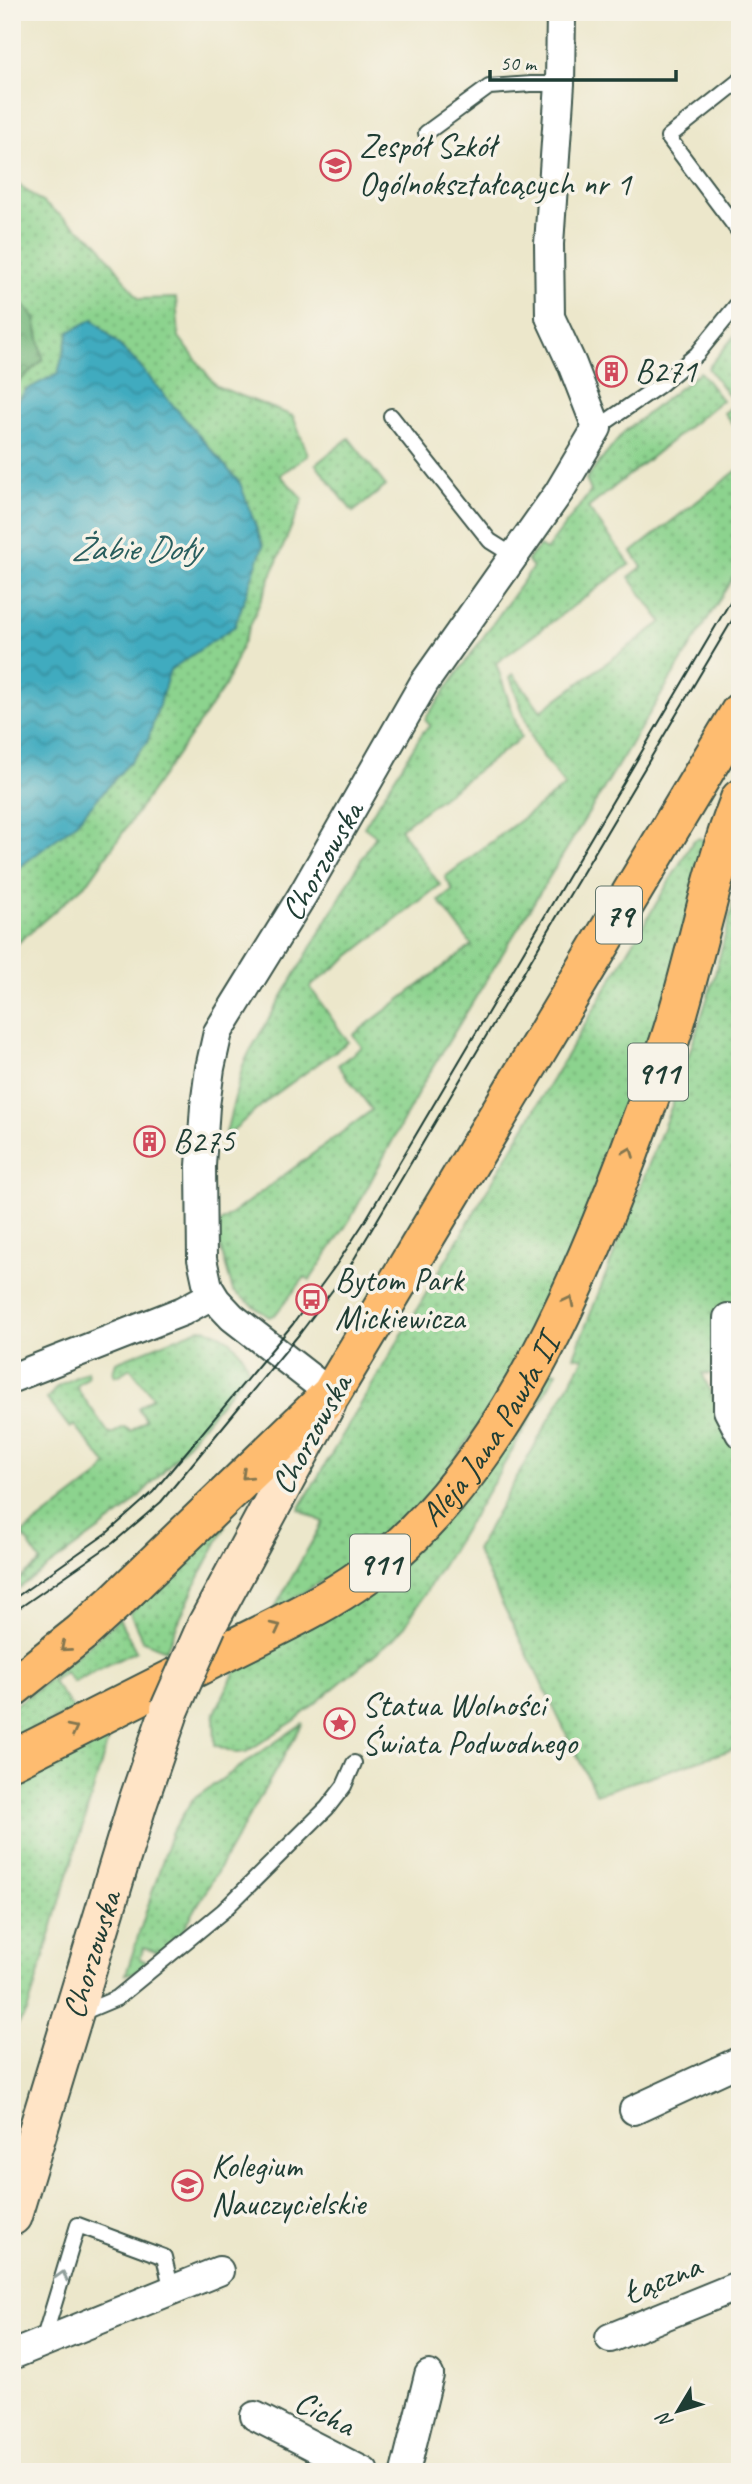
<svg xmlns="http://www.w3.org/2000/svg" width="752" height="2484" viewBox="0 0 752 2484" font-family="Caveat,sans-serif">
	<defs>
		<pattern id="green-dots" width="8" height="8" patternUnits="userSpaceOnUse" patternTransform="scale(1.75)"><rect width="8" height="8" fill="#8cd38e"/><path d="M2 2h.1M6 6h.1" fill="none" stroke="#72ac75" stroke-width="1.8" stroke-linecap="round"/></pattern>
		<pattern id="forest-crowns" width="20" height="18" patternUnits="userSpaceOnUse" patternTransform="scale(1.75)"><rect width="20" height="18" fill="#71b579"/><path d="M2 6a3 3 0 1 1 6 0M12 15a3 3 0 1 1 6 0" fill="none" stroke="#5c9464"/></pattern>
		<pattern id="water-waves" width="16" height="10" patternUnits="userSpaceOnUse" patternTransform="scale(1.75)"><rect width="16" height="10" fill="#40abbf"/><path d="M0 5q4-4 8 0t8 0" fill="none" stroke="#358c9c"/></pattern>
	</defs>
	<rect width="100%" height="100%" fill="#f7f3e8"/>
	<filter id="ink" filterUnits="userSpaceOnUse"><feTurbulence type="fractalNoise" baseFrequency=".0143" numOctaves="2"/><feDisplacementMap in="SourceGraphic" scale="14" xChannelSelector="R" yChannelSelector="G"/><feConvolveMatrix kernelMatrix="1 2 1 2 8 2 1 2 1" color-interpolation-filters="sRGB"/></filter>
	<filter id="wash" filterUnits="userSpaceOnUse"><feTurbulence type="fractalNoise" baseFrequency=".00686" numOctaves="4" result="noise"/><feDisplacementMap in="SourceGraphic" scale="28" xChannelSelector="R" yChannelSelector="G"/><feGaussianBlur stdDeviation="1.57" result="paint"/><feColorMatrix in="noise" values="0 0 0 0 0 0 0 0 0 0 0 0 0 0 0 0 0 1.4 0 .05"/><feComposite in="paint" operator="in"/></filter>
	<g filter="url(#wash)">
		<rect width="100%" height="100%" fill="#ece7cb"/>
		<path fill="url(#green-dots)" stroke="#568861" stroke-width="2" d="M12 177 20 186 97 242 139 299 176 298 179 337 216 386 293 416 308 455 280 475 303 499 225 686 89 881 12 948V388L43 359 35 318 12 291Z
			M740 329V434L724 413 735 404 708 368Z
			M700 372 722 400 588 508 630 564 496 663 521 738 400 829 440 885 310 987 348 1042 269 1099 225 1137 243 1065 250 1051 341 896 367 849 376 836 364 827 423 732 430 726 425 719 533 567 527 560 540 546 546 550 591 491 586 479 624 432Z
			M349 438 386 486 353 512 316 464Z
			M740 468V566L425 1080 351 1218 310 1280 305 1277 275 1315 269 1317 233 1291 219 1242 218 1224 372 1110 338 1065 362 1047 353 1035 472 945 439 901 453 890 445 877 565 786 534 744 510 677 513 674 541 711 662 622 629 577 642 567 632 552Z
			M700 838 706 842 669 995 563 1281 509 1379 437 1487 381 1545 273 1611 323 1522 299 1509 689 848 694 840Z
			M740 878V1377L702 1373 740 1457V1747L596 1794 476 1550 584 1358 574 1356 674 1100 714 978Z
			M199 1329C223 1329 243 1348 248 1370L172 1462 125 1511 12 1593V1585L41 1562 22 1534 97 1477 107 1465 74 1425 70 1428 47 1399 57 1387 87 1371 88 1377 76 1387 110 1435 124 1427 131 1431 146 1420 138 1408 153 1397 130 1368 118 1376H115L113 1372 116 1362Z
			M550 1370 557 1372 495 1480 405 1626 393 1639 294 1721 246 1752 236 1753 215 1745 214 1715 239 1663 293 1635Z
			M224 1521 225 1527 195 1585 166 1650 143 1641 130 1613Z
			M119 1619 136 1651 73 1682 65 1672 52 1681 74 1710 12 1741V1707L39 1688Z
			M303 1723 177 1941 165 1955 144 1948 140 1959 152 1964 138 1972 126 1974 171 1834 192 1800Z
			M112 1727 33 1993 27 2012 15 2029 12 2020V1777Z"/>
		<path fill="url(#forest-crowns)" stroke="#487956" stroke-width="2" d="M12 291 35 318 43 360 12 388Z"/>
		<path fill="url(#water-waves)" stroke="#30747a" stroke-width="2" d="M93 319 136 362 240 483 263 546 235 626 170 670 147 743 74 825 12 873V407L26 390 58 373 69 332Z"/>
	</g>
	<g filter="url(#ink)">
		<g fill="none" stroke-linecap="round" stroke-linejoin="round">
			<defs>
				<path id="lane" d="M740 80 668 137 740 233
					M426 133 489 87 531 84H560
					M391 416 490 541 514 556
					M597 428 660 385 697 354 740 301
					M79 2014 117 1998 223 1911 327 1808 344 1786 354 1763
					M43 2341 78 2225 164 2257 172 2291"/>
				<g id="street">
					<path d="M728 1318V1410L740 1433"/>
					<path d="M12 1378 183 1311 212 1295"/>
					<path id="s1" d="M331 1394 232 1317 216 1300 208 1287 202 1259 201 1166 205 1106 210 1068 218 1032 302 896 424 683 559 492 597 428 572 364 550 317 549 244 560 84 561 12"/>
					<path d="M634 2110 740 2061"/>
					<path d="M610 2338 740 2285"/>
					<path d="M12 2355 219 2271"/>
					<path d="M255 2416 364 2472"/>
					<path d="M405 2472 429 2375"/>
				</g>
				<g id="secondary">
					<path d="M207 1625 327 1402"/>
					<path id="s2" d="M12 2216 137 1805 170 1709"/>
				</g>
				<g id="primary">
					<path d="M12 1688 81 1633 115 1602 331 1394 740 712"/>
					<path id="s3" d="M12 1760C83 1724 153 1689 224 1653 271 1629 321 1607 364 1576 494 1482 574 1299 629 1153 645 1109 663 1065 676 1020 698 947 712 870 740 799"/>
				</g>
			</defs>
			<use href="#lane" stroke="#3e564b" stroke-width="18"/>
			<use href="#street" stroke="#3e564b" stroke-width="32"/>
			<use href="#secondary" stroke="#3e564b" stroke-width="42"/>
			<use href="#primary" stroke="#3e564b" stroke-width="42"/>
			<use href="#lane" stroke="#fff" stroke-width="14"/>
			<use href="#street" stroke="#fff" stroke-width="28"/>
			<use href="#secondary" stroke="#ffe4c6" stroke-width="38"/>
			<use href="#primary" stroke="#febc70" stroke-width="38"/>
			<path stroke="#1f3d34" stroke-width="2" d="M12 1600 107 1533 153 1492 293 1324 336 1265 365 1221 740 585
				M12 1613 113 1543 161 1502 301 1332 347 1271 740 607"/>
			<defs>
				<path id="secondary-bridge" d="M170 1709 207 1625"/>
			</defs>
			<use href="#secondary-bridge" stroke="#3e564b" stroke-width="42" stroke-linecap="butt"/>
			<use href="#secondary-bridge" stroke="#ffe4c6" stroke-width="38"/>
		</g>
		<defs><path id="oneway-chevron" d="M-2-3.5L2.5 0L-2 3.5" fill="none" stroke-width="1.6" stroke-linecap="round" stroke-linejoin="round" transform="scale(1.75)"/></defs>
		<g stroke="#83764f">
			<use href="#oneway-chevron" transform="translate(629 1152) rotate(-69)"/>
			<use href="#oneway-chevron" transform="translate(569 1301) rotate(-63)"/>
			<use href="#oneway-chevron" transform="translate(246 1475) rotate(137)"/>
			<use href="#oneway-chevron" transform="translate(276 1627) rotate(-27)"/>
			<use href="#oneway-chevron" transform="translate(65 1647) rotate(140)"/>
			<use href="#oneway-chevron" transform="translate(73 1729) rotate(-27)"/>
		</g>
		<use stroke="#8f9e9a" href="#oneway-chevron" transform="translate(62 2276) rotate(-74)"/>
	</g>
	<defs>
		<symbol id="school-ring" viewBox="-11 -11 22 22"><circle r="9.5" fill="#f7f3e8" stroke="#d1495b" stroke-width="1.5"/><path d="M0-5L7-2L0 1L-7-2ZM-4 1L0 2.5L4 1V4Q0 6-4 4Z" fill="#d1495b"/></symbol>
		<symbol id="building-ring" viewBox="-11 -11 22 22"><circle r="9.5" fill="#f7f3e8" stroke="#d1495b" stroke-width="1.5"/><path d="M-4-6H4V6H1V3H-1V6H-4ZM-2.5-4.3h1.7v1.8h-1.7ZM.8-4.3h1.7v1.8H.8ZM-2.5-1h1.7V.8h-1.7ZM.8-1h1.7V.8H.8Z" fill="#d1495b"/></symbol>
		<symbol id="bus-ring" viewBox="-11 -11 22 22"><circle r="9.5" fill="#f7f3e8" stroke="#d1495b" stroke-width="1.5"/><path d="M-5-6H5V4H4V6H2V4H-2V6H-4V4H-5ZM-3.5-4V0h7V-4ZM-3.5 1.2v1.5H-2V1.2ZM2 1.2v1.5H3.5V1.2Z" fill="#d1495b"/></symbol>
		<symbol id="sight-ring" viewBox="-11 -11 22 22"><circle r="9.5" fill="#f7f3e8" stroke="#d1495b" stroke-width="1.5"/><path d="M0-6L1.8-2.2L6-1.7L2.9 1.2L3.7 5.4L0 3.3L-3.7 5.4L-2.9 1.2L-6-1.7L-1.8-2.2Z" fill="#d1495b"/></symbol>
		<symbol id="university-ring" viewBox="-11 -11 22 22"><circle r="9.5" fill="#f7f3e8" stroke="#d1495b" stroke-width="1.5"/><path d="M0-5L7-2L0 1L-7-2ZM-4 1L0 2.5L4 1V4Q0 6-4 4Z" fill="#d1495b"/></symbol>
	</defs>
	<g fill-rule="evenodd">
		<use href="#school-ring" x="318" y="148" width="35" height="35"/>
		<use href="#building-ring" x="594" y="354" width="35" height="35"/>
		<use href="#building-ring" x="132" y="1124" width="35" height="35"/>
		<use href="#bus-ring" x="294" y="1282" width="35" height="35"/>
		<use href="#sight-ring" x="322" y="1706" width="35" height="35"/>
		<use href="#university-ring" x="170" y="2168" width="35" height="35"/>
	</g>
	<g text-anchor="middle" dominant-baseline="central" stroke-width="7" stroke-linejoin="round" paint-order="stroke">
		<g fill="#f7f3e8" stroke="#60746a" stroke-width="2">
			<rect x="596" y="886.5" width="46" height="57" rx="5"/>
			<rect x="628" y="1043.5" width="60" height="57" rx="5"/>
			<rect x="350" y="1534.5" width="60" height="57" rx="5"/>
		</g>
		<g font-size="32" font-weight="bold" fill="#1f3d34">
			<text x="619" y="915">79</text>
			<text x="658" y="1072">911</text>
			<text x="380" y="1563">911</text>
		</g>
		<g font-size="33" fill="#1f3d34" stroke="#f7f3e8" text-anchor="start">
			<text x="359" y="146">Zespół Szkół<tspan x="359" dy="38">Ogólnokształcących nr 1</tspan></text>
			<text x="635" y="371">B271</text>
			<text x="173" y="1141">B275</text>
			<text x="335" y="1280">Bytom Park<tspan x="335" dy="38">Mickiewicza</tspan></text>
			<text x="362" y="1705">Statua Wolności<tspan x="362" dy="38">Świata Podwodnego</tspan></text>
			<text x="211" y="2166">Kolegium<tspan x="211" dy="38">Nauczycielskie</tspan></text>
		</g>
		<g font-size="33" fill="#1f3d34" stroke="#f7f3e8">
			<text stroke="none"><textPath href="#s1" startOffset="621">Chorzowska</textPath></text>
			<text stroke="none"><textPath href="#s3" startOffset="592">Aleja Jana Pawła II</textPath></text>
			<text transform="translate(311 1434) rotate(-61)">Chorzowska</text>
			<text stroke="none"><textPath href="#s2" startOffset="273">Chorzowska</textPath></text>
			<text transform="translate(662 2279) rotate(-22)">Łączna</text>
			<text transform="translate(325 2413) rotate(27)">Cicha</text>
		</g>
		<g font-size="35" font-style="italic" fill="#295e5e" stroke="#f7f3e8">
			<text x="135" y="548">Żabie Doły</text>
		</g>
	</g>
	<rect width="752" height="2484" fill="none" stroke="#f7f3e8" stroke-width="42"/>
	<g transform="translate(678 2411) rotate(232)" stroke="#f7f3e8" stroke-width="5" paint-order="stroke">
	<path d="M0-5L12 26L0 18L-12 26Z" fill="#1f3d34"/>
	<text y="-10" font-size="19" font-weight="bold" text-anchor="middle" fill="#1f3d34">N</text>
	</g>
	<path d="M490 70v10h186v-10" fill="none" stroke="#1f3d34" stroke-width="3.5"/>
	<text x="500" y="70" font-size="21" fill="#1f3d34" stroke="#f7f3e8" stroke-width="5" paint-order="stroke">50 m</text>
</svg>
